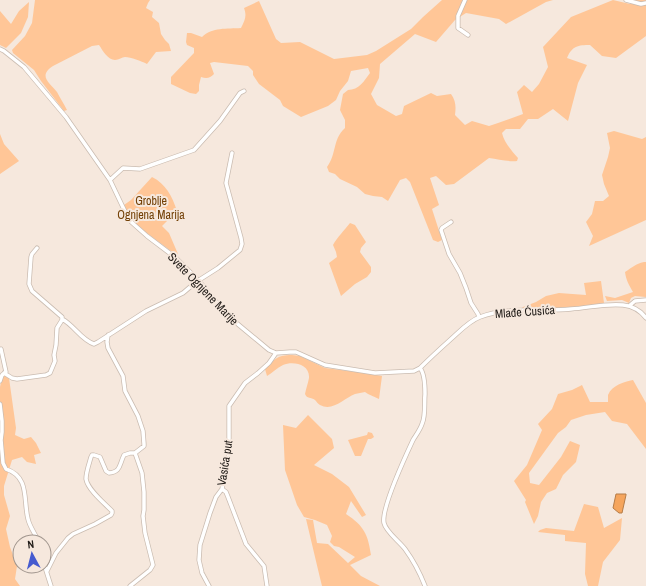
<svg xmlns="http://www.w3.org/2000/svg" width="646" height="586" viewBox="0 0 646 586" font-family="'Archivo Narrow',sans-serif">
	<rect width="100%" height="100%" fill="#f6e8dd"/>
	<path fill="#ffc697" d="M35 0H150L148 3 146 8 153 12 152 17 159 23 161 34 165 40 169 44 171 51 156 52 147 64C141 61 131 57 125 57 122 57 119 60 115 60 108 60 103 51 99 45L92 46 53 66C38 76 49 82 57 92 60 98 64 104 67 110L64 111 41 81 34 70 13 53 12 50 25 36 32 23Z
		M442 0H553L546 2 506 24 499 19 466 13 455 20 436 42 415 34 380 64 379 78 371 94 377 105 396 116 402 114 404 106 431 93 437 96 451 94C456 101 456 107 455 115L465 125 472 121 489 126 498 123 523 114 517 92 524 85 532 92 539 84 548 67 543 47 571 17 613 0 630 4 634 0H646V36L616 58 602 56 590 45C578 45 572 46 567 58L587 65 578 83 568 121 553 109 538 119H528L520 129H506L502 133C504 142 511 150 518 158L517 161C508 162 498 159 489 158L454 184 446 185 436 176 430 178 439 205 432 209 442 240 438 242 433 240 410 182 406 178 400 180 388 201 382 197 373 196 365 194 357 187 340 179 335 174 329 172 327 167C337 154 332 140 345 128V120L340 110 343 94 348 90C359 90 364 81 370 73L368 68 351 71 348 81 340 91 336 100 328 106 301 117 283 106 280 100 259 84 253 75V71L248 66 214 62 210 63 214 74C210 78 207 79 201 77L199 85V91L196 94 190 93 171 84V77L194 53V48L187 45 186 42 187 33H191L202 37C212 27 227 29 241 28 245 20 247 16 244 8L259 1 276 39 281 43 300 42 334 59 367 55 376 51 411 29 423 17Z
		M29 2 28 17 21 33 6 48 0 45V11L11 24 19 11Z
		M614 131 642 139 646 137V220L589 246 593 236 586 222 592 214 595 201H603L609 196 604 184 602 175 608 157 610 148 607 133Z
		M0 134 4 144 19 161 0 174Z
		M152 177C166 184 172 196 177 211L162 226 169 233 178 254H175L136 225 129 216 124 205 131 200Z
		M350 223 355 225 366 242 361 248 360 252 371 267V272L367 277 355 284 341 296 329 263 337 257 336 252 333 245C338 236 344 231 350 223Z
		M644 262H646V297L635 296 631 298 629 303 622 300 607 301 605 296 615 298 633 292C629 285 626 280 625 272 633 267 635 264 644 262Z
		M601 281 604 303 571 308H522L523 307 536 302 546 296 559 293 586 295 584 283Z
		M292 355 300 356 325 368 365 373 382 376 379 399 368 394 365 392C362 393 358 393 355 394 344 398 333 412 320 405 318 404 317 402 315 400 311 397 307 399 305 394 306 389 308 383 309 378 310 364 293 361 283 365 277 368 272 373 267 376L265 369C275 359 277 355 292 355Z
		M3 375 9 378 16 428 15 435 24 439 31 437 36 443 41 453 34 455 36 464 27 462 22 457 12 460 4 486V495L10 516 6 529 10 547 17 566 15 579 20 586H0V387L2 377Z
		M633 380 646 403V449L627 424 612 421 605 412 586 415 571 420 566 427 558 433 529 473 530 483 539 485 561 457 570 441 580 445 576 462 563 475 556 489 547 493 541 502 538 516 534 524 525 502 526 500 514 481 527 465 542 430 538 424 552 409 558 394 572 390 582 385 590 402H608C608 400 608 397 608 395 612 385 624 382 633 380Z
		M308 415 332 439 334 448 314 465 332 474 349 487 366 515 362 517 351 501 346 514C364 526 368 534 371 555L350 565 361 576 380 586H322L320 578 306 519 313 520 317 543 328 544 348 563 355 557 339 547 334 546 330 542 332 536 327 525 315 520 304 517 297 505 285 470 283 425 296 428Z
		M368 432 372 433 374 437 371 439H368L361 456H355L348 440 367 435Z
		M584 504 598 507 604 528 622 518 620 540 603 562 598 586H588L585 574 586 543 565 541V535L538 532 540 530 546 528 574 531Z"/>
	<path fill="#f5a55d" stroke="#b57c48" d="M616 494H626V495L622 513H619L613 508Z"/>
	<g fill="none" stroke-linecap="round" stroke-linejoin="round">
		<defs>
			<path id="minor" d="M465 0 458 16V28L468 35
				M626 0 641 4 646 3
				M0 49 4 51 24 67 66 117 110 180 129 220 147 236 176 258 199 281 228 316 269 350 276 353 290 352H296L325 365 375 373 414 371 420 368C430 358 441 348 451 339 460 331 469 321 480 317 509 306 541 312 571 309 588 308 606 303 623 305 632 306 640 310 646 318
				M110 180 123 168 140 169 194 150 220 121 240 93 244 91
				M451 222 442 228 441 230 449 254 460 273 466 288 471 303 478 314 479 317
				M629 306 635 301 646 300
				M62 319C74 325 81 340 94 344L98 342 146 311 183 293 196 282 218 268 240 250 242 244 241 238 226 183 232 153
				M420 368C425 374 425 386 425 394 424 404 426 415 422 424 420 430 416 435 413 440 406 455 381 509 384 523 386 532 399 541 405 549 413 560 420 573 425 586
				M4 373 12 378 17 379 46 375 50 373 55 361 54 355 56 345 57 328 62 320V317L32 291 29 284 31 257 32 254 37 248
				M0 381 2 375 6 372 1 349
				M0 404 2 421V432L1 440 3 463 6 469C30 477 23 500 28 519 30 528 36 534 38 542
				M222 489 226 492 228 497 246 544 264 566 267 586
				M44 564 51 586
				M47 571 56 553 68 538 73 534 95 524 111 515 112 513V511C104 503 88 490 86 479 86 472 89 464 91 457L92 455H94L100 457 106 471 109 473C121 472 119 465 124 455L130 453H135L144 446V444L143 431 138 416 125 391 123 376 108 348 107 342 108 335
				M130 586 150 570 153 565 145 533 143 516 144 510V492L142 473 135 453
				M209 586 202 573 199 560 200 545 210 513 216 497 222 489 229 454V406L245 383 258 373 269 363 276 353"/>
		</defs>
		<use href="#minor" stroke="#cabcb1" stroke-width="5"/>
		<use href="#minor" stroke="#fff" stroke-width="3.5"/>
	</g>
	<g text-anchor="middle" dominant-baseline="central" stroke-width="4" stroke-linejoin="round" paint-order="stroke">
		<g font-size="12" fill="#734006" stroke="#f6e8dd">
			<text x="151" y="201">Groblje<tspan x="151" dy="14">Ognjena Marija</tspan></text>
		</g>
		<g font-size="12" fill="#211c18" stroke="#f6e8dd">
			<text transform="translate(203 289) rotate(46)">Svete Ognjene Marije</text>
			<text transform="translate(525 312) rotate(-4)">Mlađe Ćusića</text>
			<text transform="translate(225 463) rotate(-81)">Vasića put</text>
		</g>
	</g>
	<g transform="translate(32 554) rotate(353)"><circle r="19" fill="#f6e8dd" stroke="#a1968e"/>
	<path d="M0-3L7 15L0 10L-7 15Z" fill="#465bcf"/>
	<text y="-6" font-size="11" font-weight="bold" text-anchor="middle" fill="#211c18">N</text>
	</g>
</svg>
